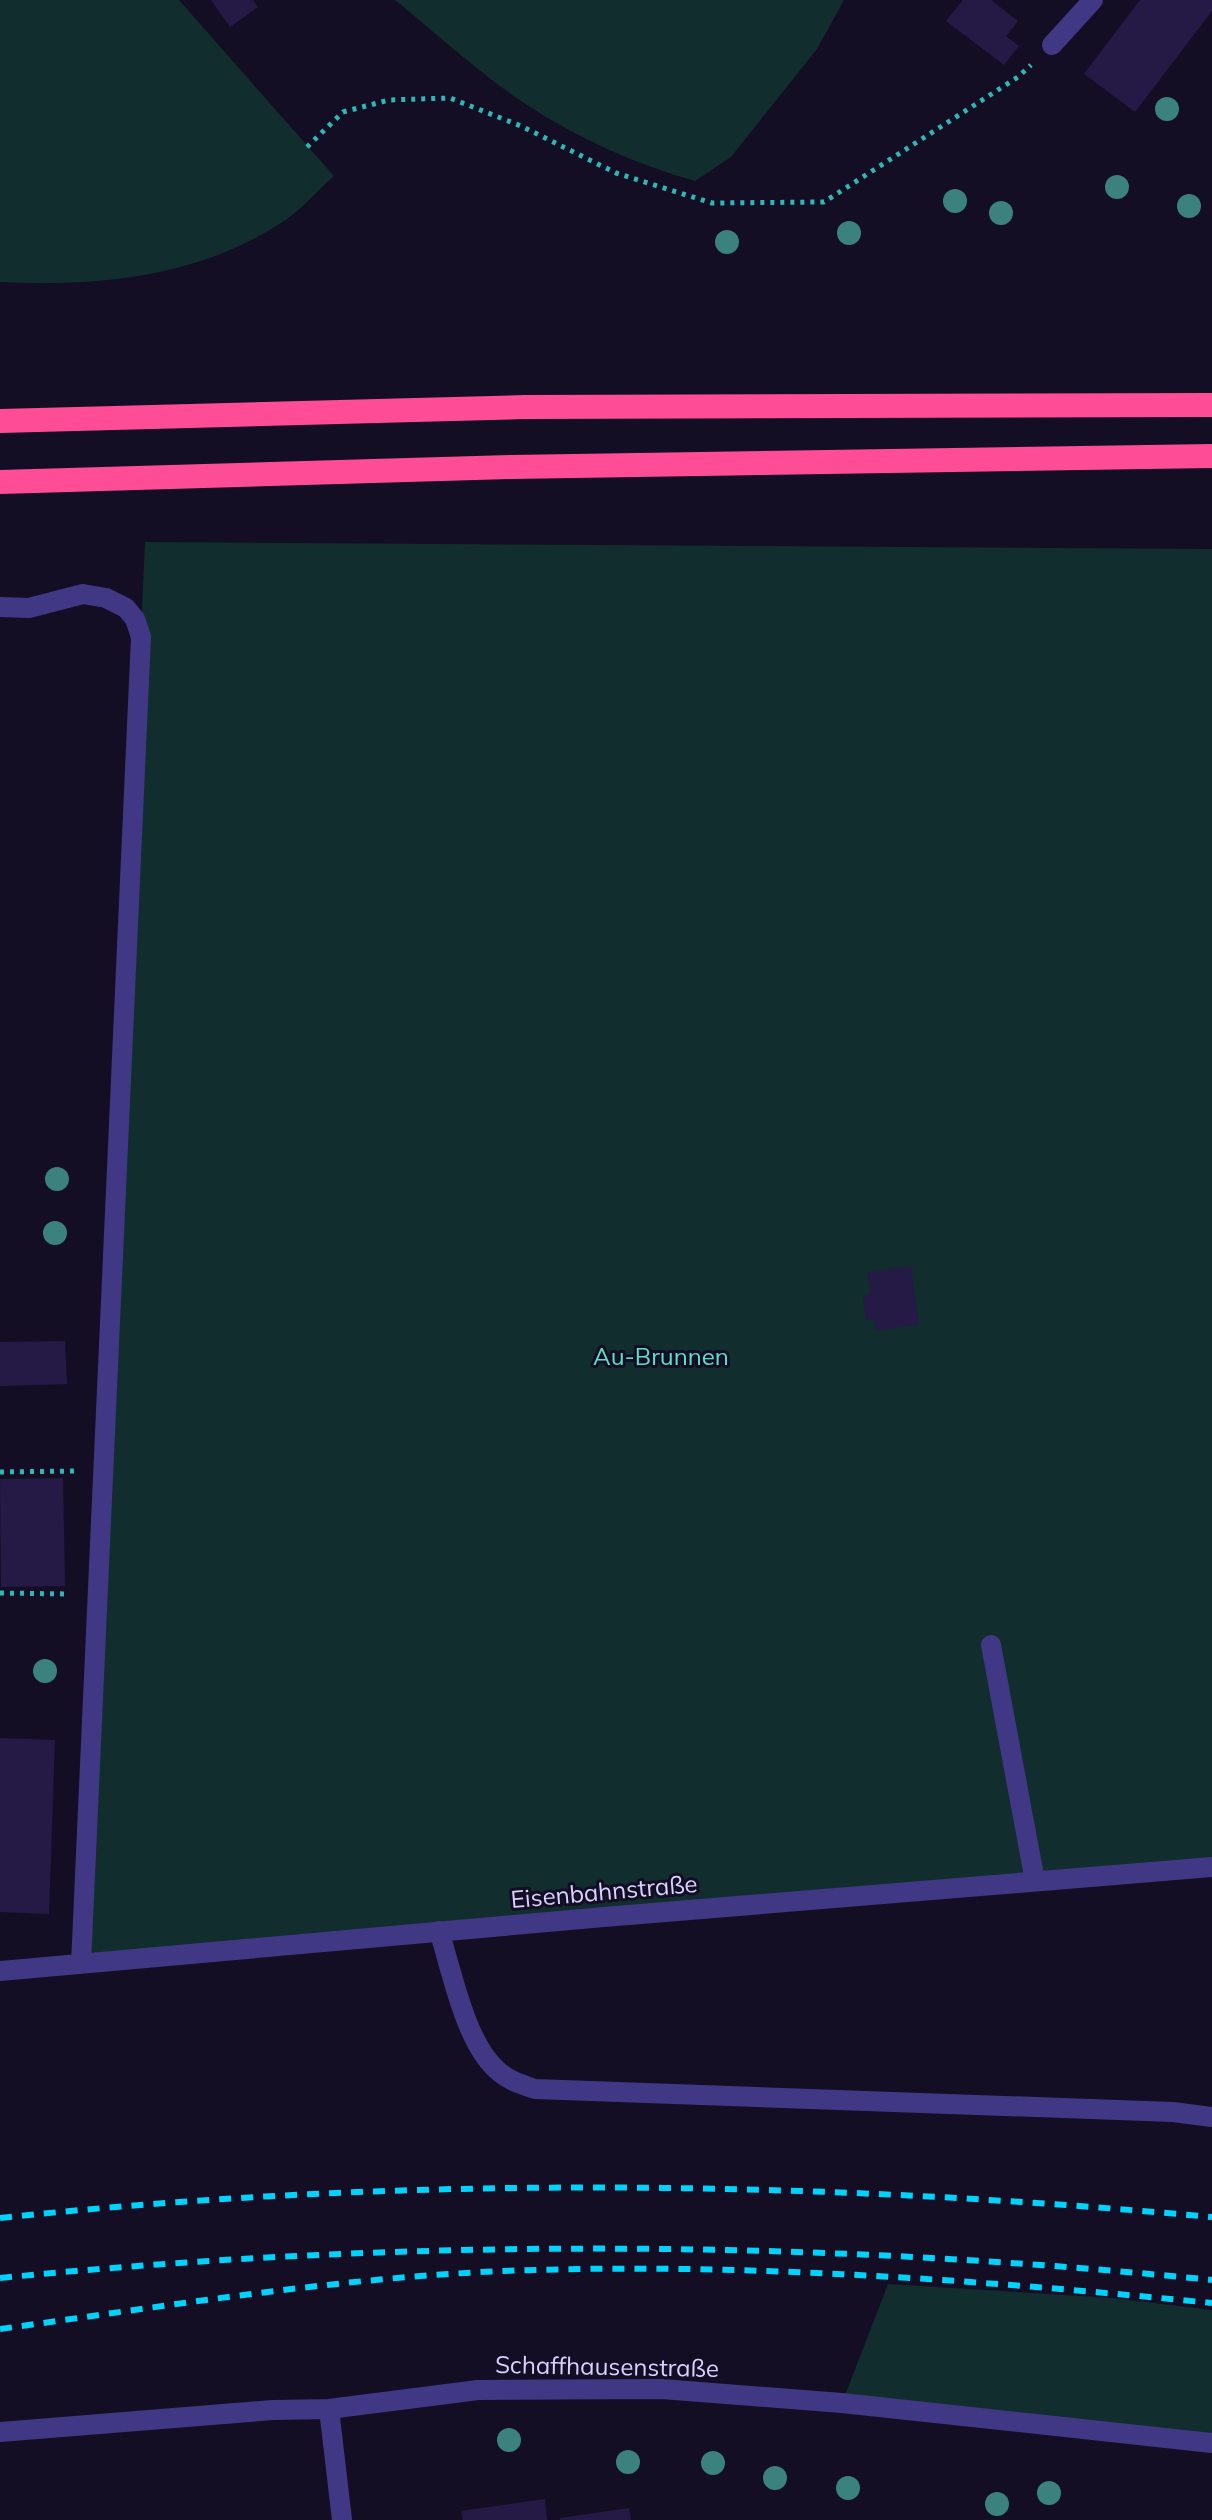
<svg xmlns="http://www.w3.org/2000/svg" width="1212" height="2520" viewBox="0 0 1212 2520" font-family="Mulish,sans-serif">
	<rect width="100%" height="100%" fill="#130e24"/>
	<path fill="#112d2e" d="M0 0H179L334 176C318 190 302 209 284 221 200 277 98 287 0 282Z
		M395 0H844L817 49 731 157 695 181C634 164 577 138 524 103 479 73 437 34 395 0Z
		M145 542 1212 549V1867L81 1964Z
		M888 2284 1113 2298 1212 2310V2443L842 2403Z"/>
	<path fill="#251a45" d="M211 0H253L258 7 230 27Z
		M963 0H991L1018 21 1006 36 1019 46 1004 65 946 21Z
		M1140 0H1212V11L1135 112 1084 74Z
		M911 1266 919 1324 876 1331 874 1319 866 1320 863 1296 871 1294 867 1272Z
		M65 1341 67 1384 0 1386V1342Z
		M63 1478 65 1586 1 1587 0 1479Z
		M0 1738 55 1740 49 1914 0 1912Z
		M545 2499 547 2520H463L461 2511Z
		M629 2508 631 2520H560V2518Z"/>
	<g fill="none" stroke-linecap="round" stroke-linejoin="round">
		<path stroke="#2db7b7" stroke-width="5" stroke-dasharray="4 6" stroke-linecap="butt" d="M307 147 343 112 389 100 450 98 521 126 616 173 712 203 824 202 1018 77 1031 65
			M0 1472 75 1471
			M0 1593 70 1594"/>
		<path stroke="#403884" stroke-width="20" d="M1052 45 1093 0
			M0 607 29 608 83 594 106 598 126 608 135 619 141 637 81 1964
			M991 1645 1035 1881
			M439 1931C452 1971 465 2041 496 2069 507 2080 520 2084 535 2089L1173 2112 1212 2117
			M0 1971 604 1917 1212 1867
			M329 2409 342 2520
			M0 2432 273 2410 329 2409 478 2390 662 2389 842 2403 1212 2443"/>
		<path stroke="#ff4c96" stroke-width="24" d="M0 421 525 407 1212 405
			M0 482 510 467 1212 456"/>
		<path stroke="#00d3fc" stroke-width="6" stroke-dasharray="12 10" stroke-linecap="butt" d="M0 2218C404 2175 808 2180 1212 2217
			M0 2278C404 2238 808 2239 1212 2280
			M0 2329C167 2306 335 2278 504 2271 740 2262 978 2280 1212 2303"/>
	</g>
	<g fill="#3b827e">
		<circle cx="1167" cy="109" r="12"/>
		<circle cx="1117" cy="187" r="12"/>
		<circle cx="955" cy="201" r="12"/>
		<circle cx="1189" cy="206" r="12"/>
		<circle cx="1001" cy="213" r="12"/>
		<circle cx="849" cy="233" r="12"/>
		<circle cx="727" cy="242" r="12"/>
		<circle cx="57" cy="1179" r="12"/>
		<circle cx="55" cy="1233" r="12"/>
		<circle cx="45" cy="1671" r="12"/>
		<circle cx="509" cy="2440" r="12"/>
		<circle cx="628" cy="2462" r="12"/>
		<circle cx="713" cy="2463" r="12"/>
		<circle cx="775" cy="2478" r="12"/>
		<circle cx="848" cy="2488" r="12"/>
		<circle cx="1049" cy="2493" r="12"/>
		<circle cx="997" cy="2504" r="12"/>
	</g>
	<g text-anchor="middle" dominant-baseline="central" stroke-width="6" stroke-linejoin="round" paint-order="stroke">
		<g font-size="24" fill="#5be1c8" stroke="#130e24">
			<text x="661" y="1356">Au-Brunnen</text>
		</g>
		<g font-size="24" fill="#d9d1ff" stroke="#130e24">
			<text transform="translate(604 1891) rotate(-5)">Eisenbahnstraße</text>
			<text transform="translate(607 2366) rotate(1)">Schaffhausenstraße</text>
		</g>
	</g>
</svg>
